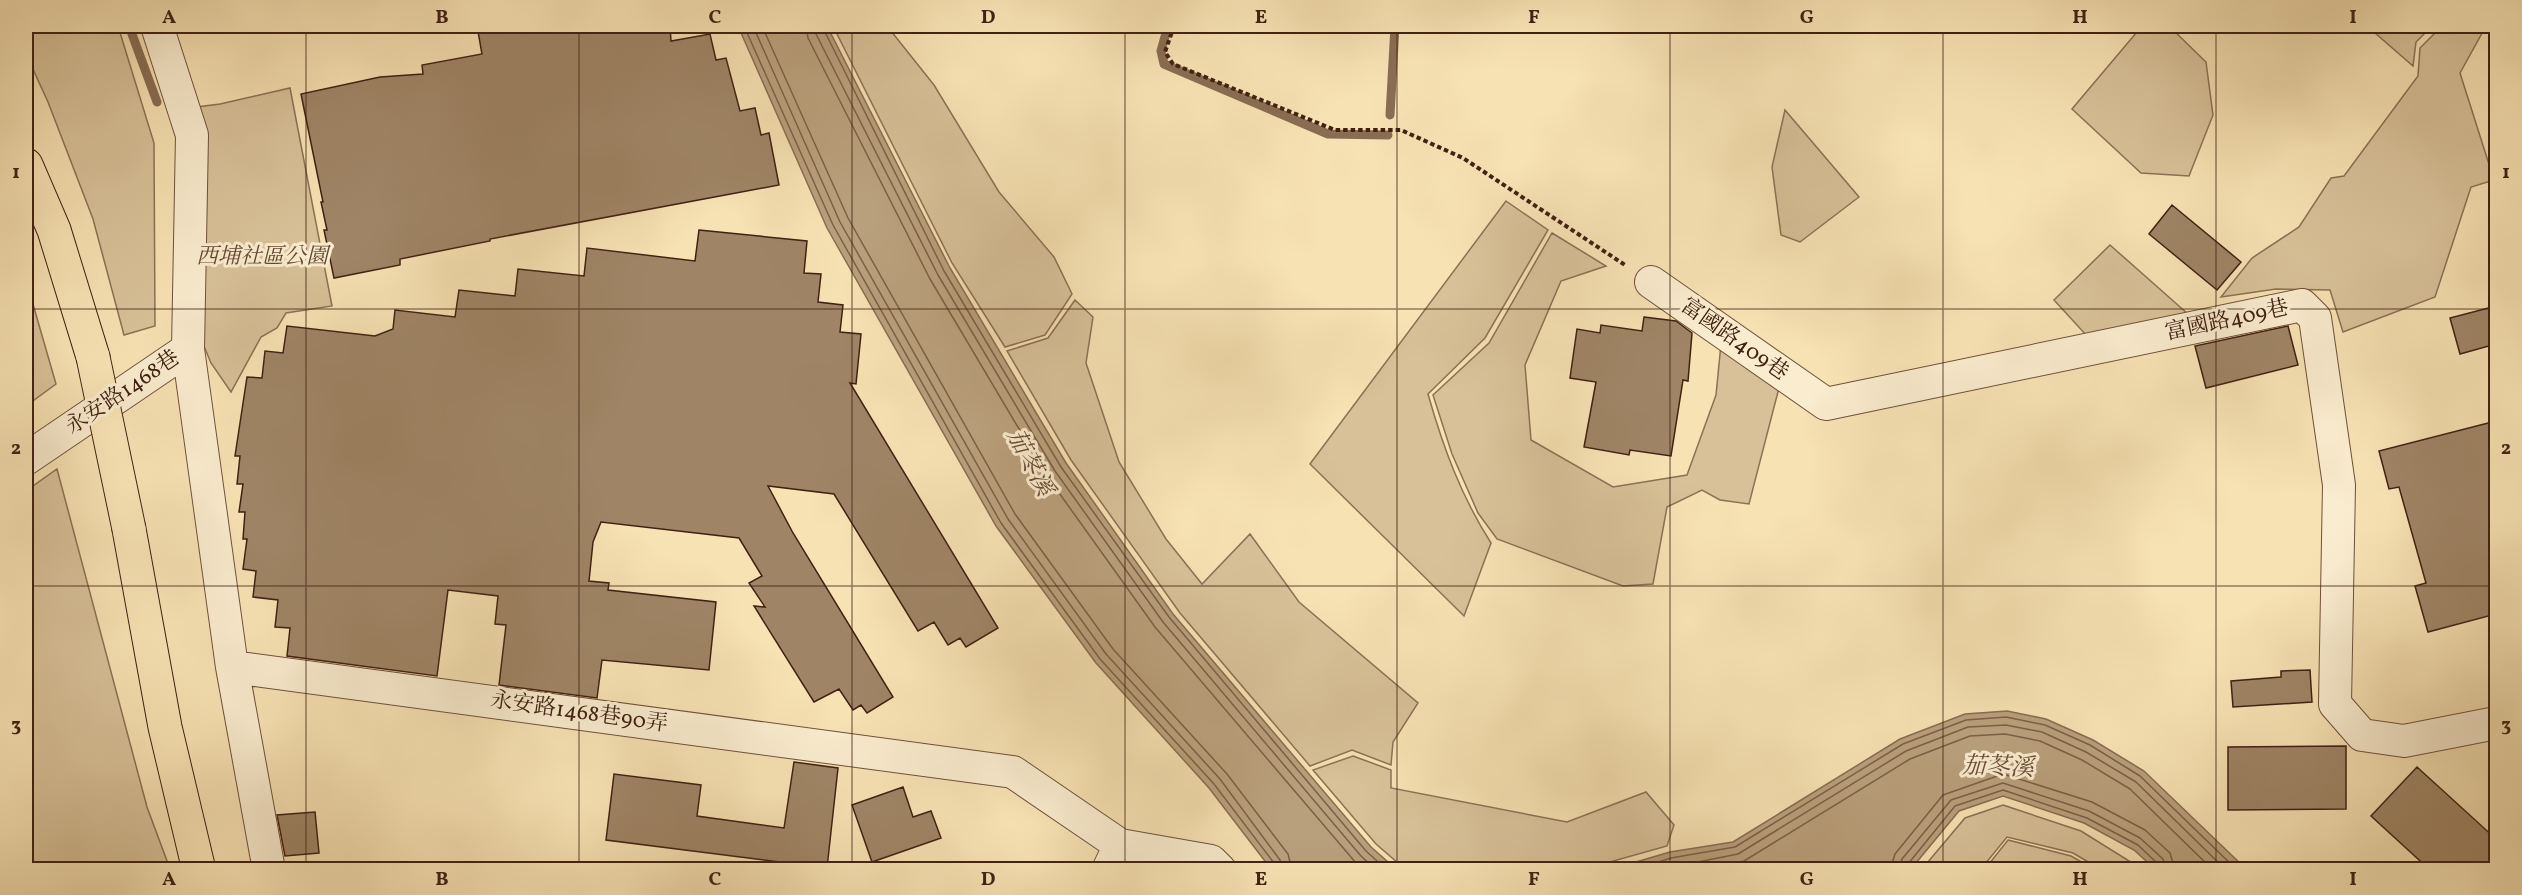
<svg xmlns="http://www.w3.org/2000/svg" width="2522" height="895" viewBox="0 0 2522 895" font-family="Vollkorn,'Noto Serif TC',serif">
	<rect width="100%" height="100%" fill="#f7e2b3"/>
	<filter id="stains"><feTurbulence type="fractalNoise" baseFrequency=".00333" numOctaves="4"/><feColorMatrix values="0 0 0 0 .2 0 0 0 0 .09 0 0 0 0 .02 0 0 0 .5 -.17"/></filter>
	<radialGradient id="worn" r=".72"><stop offset=".6" stop-color="#630" stop-opacity="0"/><stop offset="1" stop-color="#630" stop-opacity=".3"/></radialGradient>
	<path fill="#d8c198" stroke="#8c7155" stroke-width="1.5" d="M26 26H118L154 143 155 326 124 335 93 219 48 102 26 54Z
		M833 26H887L934 85 999 192 1054 257 1072 294 1045 335 1005 347 952 263Z
		M2142 26H2169L2206 62 2213 115 2189 176 2141 173 2072 109Z
		M2367 26H2432L2416 42 2413 66Z
		M2442 26H2486L2460 73 2494 180 2471 187 2435 297 2343 332 2330 290 2276 289 2221 297 2252 258 2299 227 2331 178 2344 176 2418 76 2420 48Z
		M290 88 332 306 286 313 277 328 261 337 231 392 211 363 198 332 197 107 220 104Z
		M1785 110 1859 197 1800 242 1781 235 1772 167Z
		M1506 201 1548 230 1485 338 1428 394C1443 447 1461 496 1491 543L1464 616 1310 464Z
		M1552 233 1606 266 1561 281 1525 365 1531 440 1613 487 1687 475 1716 395 1721 344 1780 384 1749 504 1720 500 1702 490 1667 507 1653 584 1623 586 1497 539 1478 513 1452 454 1433 395 1489 343Z
		M2110 245 2188 314 2087 336 2054 300Z
		M26 280 56 384 26 406Z
		M1075 300 1093 317 1086 363 1119 462 1166 539 1202 584 1250 534 1299 602 1418 703 1393 742 1391 765 1352 750 1310 766 1180 613 1071 460 1007 351 1048 338Z
		M57 469 147 807 170 869H32L26 860V491Z
		M1353 756 1391 770V788L1567 822 1646 792 1674 825 1667 846 1585 869H1405L1376 844 1313 770Z
		M2003 805 2081 831 2142 869H2100L2073 853 2007 837 1981 869H1922L1965 818Z
		M2008 840 2071 856 2094 869H1985Z"/>
	<path fill="#b9a07c" stroke="#896d52" stroke-width="1.5" d="M738 26H827L950 268 1066 463 1173 614 1371 847 1396 869H1271L1209 788 1096 663 996 526 827 228Z
		M2007 711 2046 719 2093 740 2144 771 2246 869H2155L2134 850 2084 823 2003 796 1959 811 1911 869H1612L1670 852 1733 842 1900 739 1965 714Z"/>
	<g fill="none" stroke-linecap="round" stroke-linejoin="round">
		<path stroke="#7c6047" stroke-width="1.5" d="M744 26 833 225 1001 523 1100 659 1214 784 1274 863 1275 870
			M753 26 840 222 1008 519 1106 654 1220 779 1280 860 1283 870
			M762 26 848 218 1015 514 1113 649 1227 774 1288 854 1292 870
			M806 26 808 38 930 279 1047 476 1155 627 1362 870
			M815 26 816 34 938 275 1055 471 1163 622 1361 856 1376 870
			M822 26 944 271 1061 467 1169 617 1366 851 1387 870
			M1633 870 1671 858 1735 847 1903 744 1966 720 2006 717 2045 725 2090 745 2140 776 2237 870
			M1658 870 1738 854 1906 751 1968 727 2006 725 2042 732 2086 752 2136 782 2226 870
			M1702 870 1744 861 1910 759 1970 736 2005 734 2040 741 2082 760 2130 789 2213 870
			M1890 870 1895 854 1943 795 2003 774 2092 802 2145 830 2170 853 2175 870
			M1899 870 1902 859 1951 800 2003 783 2089 811 2140 838 2163 859 2166 870
			M1907 870 1908 864 1955 806 2003 790 2087 818 2138 845 2157 863 2159 870"/>
		<path stroke="#896d52" stroke-width="9" d="M129 26 157 102
			M1168 26 1161 51 1164 64 1328 134 1388 135
			M1390 115 1395 26"/>
	</g>
	<path fill="#9f8566" stroke="#402112" stroke-width="1.5" d="M477 26H670L671 41 710 34 716 60 726 58 740 111 755 108 761 135 769 133 779 185 490 239V241L400 259V265L334 278 324 230H327L321 202H323L301 94 380 77 423 74 422 65 482 54Z
		M2172 205 2241 262 2217 290 2149 234Z
		M699 230 807 241 804 273 821 274 818 302 843 305 840 332 861 334 856 384 850 383 998 628 966 647 960 638 948 645 934 622 918 631 834 494 768 486 793 533 893 697 867 713 861 705 853 710 839 689 814 702 754 606 765 607 749 583 762 576 739 538 601 522 593 542 589 581 609 583 608 590 716 602 709 670 602 660 597 698 499 685 506 625 495 624 498 596 448 590 437 676 287 656 290 628 275 627 278 600 253 597 256 571 243 569 247 539H243L245 512H239L243 484H237L240 456H235L247 377 262 378 265 351 283 353 287 326 375 336 393 329 395 310 455 317 459 290 515 296 518 269 584 276 587 248 695 261Z
		M2496 306V344L2460 354 2450 318Z
		M1644 317 1676 321 1692 333 1688 381 1683 380 1671 456 1630 450 1629 455 1584 447 1596 382 1570 378 1577 329 1600 333 1601 325 1642 331Z
		M2288 326 2298 365 2206 388 2195 346Z
		M2496 421V614L2428 632 2415 586 2426 583 2399 487 2389 489 2379 451Z
		M2310 670 2312 702 2233 707 2231 681 2281 677V671Z
		M2346 746V809L2228 810V747Z
		M794 762 838 768 827 868 606 840 614 774 701 785 697 816 784 828Z
		M2417 767 2496 839V870H2430L2371 816Z
		M903 787 913 817 931 811 941 838 872 862 852 805Z
		M315 812 319 853 285 856 277 815Z"/>
	<g fill="none" stroke-linecap="round" stroke-linejoin="round">
		<defs>
			<path id="minor" d="M1651 282 1826 404 2302 305 2315 318 2339 485 2335 704 2362 735 2404 741 2496 723
				M188 349 232 667 1013 772 1120 845 1211 861 1220 870
				M26 459 188 349 192 135 157 26
				M232 667 269 870
				M1108 870 1120 845"/>
			<path id="highway" d="M26 165 54 230 93 357
				M129 529 165 727 199 870"/>
		</defs>
		<use href="#minor" stroke="#6e513a" stroke-width="34"/>
		<use href="#highway" stroke="#402112" stroke-width="35"/>
		<path stroke="#402112" stroke-width="4" stroke-dasharray="4.5 3" stroke-linecap="butt" d="M1174 26 1165 52 1173 64 1335 130H1401L1463 158 1625 265"/>
		<use href="#minor" stroke="#faecce" stroke-width="32"/>
		<use href="#highway" stroke="#f7e2b3" stroke-width="33"/>
		<defs>
			<path id="highway-bridge" d="M93 357 129 529"/>
		</defs>
		<use href="#highway-bridge" stroke="#402112" stroke-width="35" stroke-linecap="butt"/>
		<use href="#highway-bridge" stroke="#f7e2b3" stroke-width="33"/>
	</g>
	<path fill="none" stroke="#402112" stroke-width="1.5" stroke-opacity="0.55" d="M306 26V870M579 26V870M852 26V870M1125 26V870M1397 26V870M1670 26V870M1943 26V870M2216 26V870M26 309H2496M26 586H2496"/>
	<g text-anchor="middle" dominant-baseline="central" stroke-width="6" stroke-linejoin="round" paint-order="stroke">
		<g font-size="22" font-style="italic" fill="#664934" stroke="#faecce">
			<text x="262" y="257">西埔社區公園</text>
		</g>
		<g font-size="22" fill="#402112" stroke="#faecce">
			<text transform="translate(2227 321) rotate(-12)">富國路409巷</text>
			<text transform="translate(1734 340) rotate(35)">富國路409巷</text>
			<text transform="translate(123 393) rotate(-34)">永安路1468巷</text>
			<text transform="translate(579 713) rotate(8)">永安路1468巷90弄</text>
		</g>
		<g font-size="24" font-style="italic" fill="#6a4d37" stroke="#faecce">
			<text transform="translate(1029 463) rotate(62)">茄苳溪</text>
			<text transform="translate(1998 768) rotate(2)">茄苳溪</text>
		</g>
	</g>
	<rect width="2522" height="895" fill="none" stroke="#f7e2b3" stroke-width="66"/>
	<rect x="33" y="33" width="2456" height="829" fill="none" stroke="#402112" stroke-width="2"/>
	<g font-size="20" text-anchor="middle" font-weight="bold" fill="#402112">
		<text x="169" y="23">A</text>
		<text x="442" y="23">B</text>
		<text x="715" y="23">C</text>
		<text x="988" y="23">D</text>
		<text x="1261" y="23">E</text>
		<text x="1534" y="23">F</text>
		<text x="1807" y="23">G</text>
		<text x="2080" y="23">H</text>
		<text x="2353" y="23">I</text>
		<text x="16" y="178">1</text>
		<text x="2506" y="178">1</text>
		<text x="16" y="454">2</text>
		<text x="2506" y="454">2</text>
		<text x="16" y="731">3</text>
		<text x="2506" y="731">3</text>
		<text x="169" y="885">A</text>
		<text x="442" y="885">B</text>
		<text x="715" y="885">C</text>
		<text x="988" y="885">D</text>
		<text x="1261" y="885">E</text>
		<text x="1534" y="885">F</text>
		<text x="1807" y="885">G</text>
		<text x="2080" y="885">H</text>
		<text x="2353" y="885">I</text>
	</g>
	<rect width="100%" height="100%" filter="url(#stains)"/>
	<rect width="100%" height="100%" fill="url(#worn)"/>
</svg>
